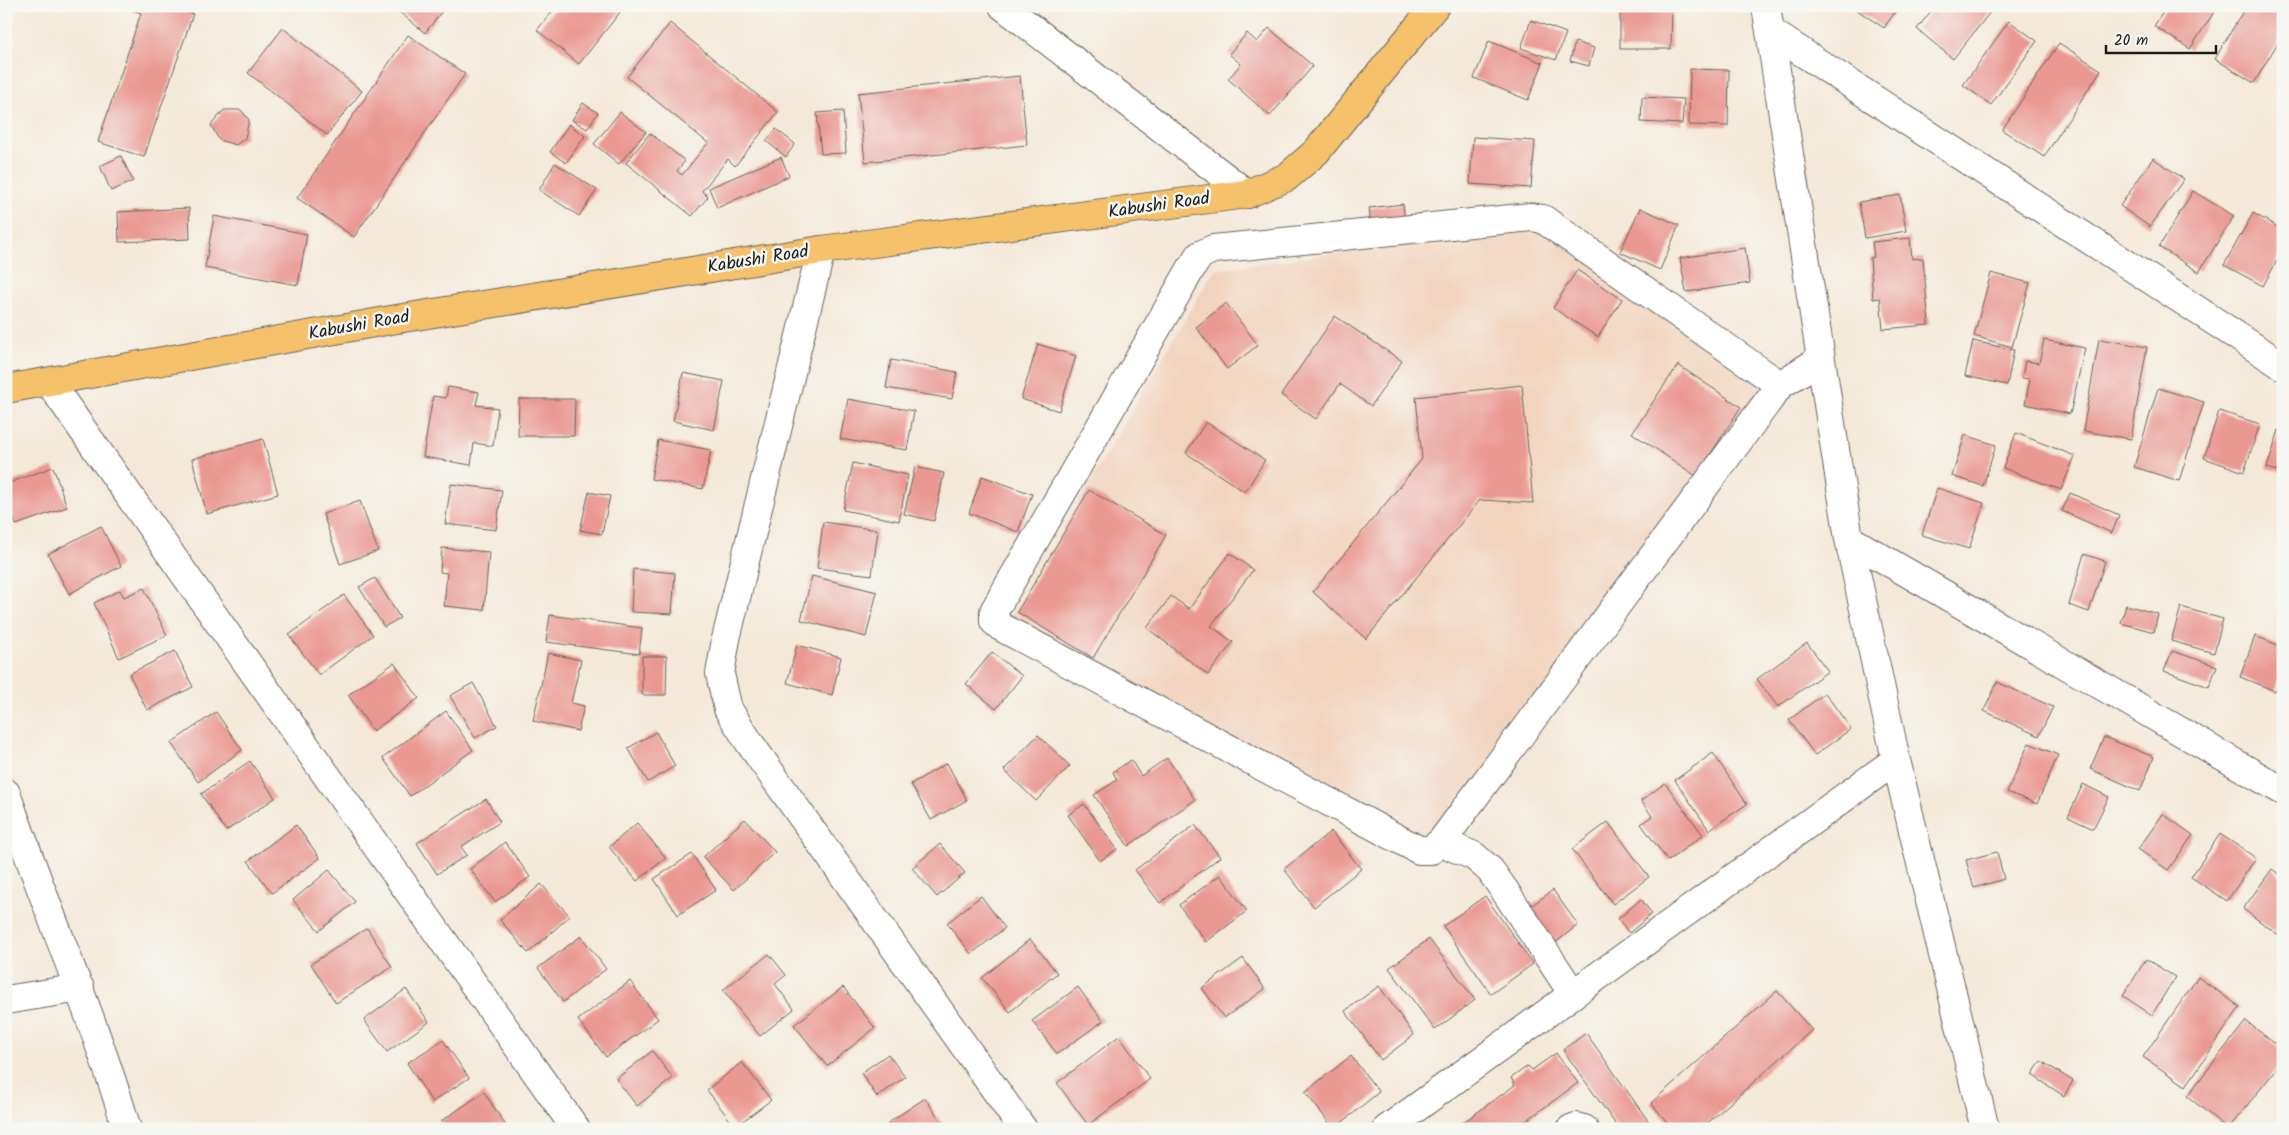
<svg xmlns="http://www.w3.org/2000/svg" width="2289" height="1135" viewBox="0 0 2289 1135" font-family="Kalam,sans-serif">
	<rect width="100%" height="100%" fill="#f6f6f2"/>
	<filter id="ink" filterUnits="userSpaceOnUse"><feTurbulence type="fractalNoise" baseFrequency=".02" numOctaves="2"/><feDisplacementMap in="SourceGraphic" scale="10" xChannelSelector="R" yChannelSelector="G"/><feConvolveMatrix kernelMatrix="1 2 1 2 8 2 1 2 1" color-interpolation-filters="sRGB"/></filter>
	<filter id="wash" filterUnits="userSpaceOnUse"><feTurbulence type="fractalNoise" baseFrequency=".0096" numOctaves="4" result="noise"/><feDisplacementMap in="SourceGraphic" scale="20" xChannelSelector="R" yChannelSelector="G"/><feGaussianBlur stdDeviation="1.12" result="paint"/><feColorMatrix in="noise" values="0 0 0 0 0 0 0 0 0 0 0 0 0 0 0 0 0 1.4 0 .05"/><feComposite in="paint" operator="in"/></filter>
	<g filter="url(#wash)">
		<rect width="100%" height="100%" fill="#f4e9d9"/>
		<path fill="#f2d4be" d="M1537 224 1772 386 1431 842 1009 621 1214 270Z"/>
		<g id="blocks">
			<path fill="#ea9992" d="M170 6 193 14 144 157 98 142 141 13 121 6Z
				M392 6H446L425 33Z
				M557 6H625L579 64 537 30Z
				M1620 6H1672L1671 49H1620Z
				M1851 6H1899L1884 28Z
				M1935 6H1995L1953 59 1917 29Z
				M2167 6H2218L2190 49 2154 26Z
				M2246 6H2283V34L2254 83 2215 59Z
				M1531 20 1566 33 1556 60 1521 48Z
				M2009 21 2037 41 1991 105 1963 85Z
				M670 23 778 112 735 166 728 159 702 191 708 197 692 216 626 163 650 133 685 161 677 171 682 175 708 143 627 77Z
				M283 28 362 91 327 135 248 73Z
				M1269 28 1313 66 1270 116 1228 79 1241 64 1229 54 1247 33 1257 42Z
				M408 35 465 74 354 237 297 198Z
				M1489 41 1543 63 1528 100 1474 78Z
				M1575 42 1594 48 1589 66 1570 61Z
				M2059 43 2101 70 2044 157 2002 130Z
				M1690 69 1729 70 1728 126 1689 125Z
				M1020 76 1027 145 865 162 858 93Z
				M1642 97 1684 99 1682 124 1641 122Z
				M583 103 598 113 587 129 572 120Z
				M224 110H241L249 120 245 138 236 145 219 140 211 125Z
				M843 111 846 153 821 154 817 113Z
				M620 112 646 132 619 164 594 144Z
				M569 124 585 136 566 163 550 152Z
				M776 129 795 144 786 157 766 141Z
				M1473 137 1535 141 1531 188 1470 184Z
				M121 156 133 181 111 191 100 166Z
				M781 157 789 176 717 208 709 188Z
				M2153 158 2184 179 2150 227 2120 206Z
				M555 163 597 190 579 216 539 190Z
				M2193 191 2234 216 2199 272 2159 247Z
				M1900 195 1906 231 1865 238 1859 202Z
				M1403 204 1405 223 1371 226 1369 208Z
				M189 208 190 239 119 242 118 212Z
				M1640 208 1679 225 1660 270 1620 252Z
				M2253 213 2283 230V250L2263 286 2224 265Z
				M214 216 307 234 298 285 205 268Z
				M1910 238 1912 259 1923 258 1929 325 1883 329 1880 298 1873 299 1870 258 1874 257 1872 242Z
				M1745 248 1750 283 1686 292 1680 258Z
				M1577 270 1622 299 1598 337 1553 308Z
				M1991 273 2030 283 2012 347 1974 336Z
				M1226 303 1258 345 1227 369 1196 327Z
				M1335 316 1402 361 1371 406 1340 384 1316 419 1281 395Z
				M2099 339 2147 347 2131 439 2083 431Z
				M2044 340 2085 348 2070 414 2025 404 2030 379 2022 378 2025 361 2039 363Z
				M1973 341 2014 350 2007 385 1965 376Z
				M1038 344 1076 356 1059 411 1021 399Z
				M891 360 957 372 952 399 886 388Z
				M1678 365 1741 407 1696 476 1632 433Z
				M683 373 724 381 714 430 673 421Z
				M1522 385 1533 503 1480 500 1366 639 1313 592 1422 459 1416 397Z
				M448 387 479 392 476 405 498 408 493 446 474 443 471 465 423 457 433 396 446 398Z
				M2158 388 2204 402 2179 481 2134 467Z
				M519 399H575L574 436H518Z
				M848 399 914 411 907 450 840 439Z
				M2219 411 2260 424 2244 472 2204 458Z
				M1206 422 1265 460 1245 492 1186 453Z
				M2279 430 2283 431V473L2267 468Z
				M2016 433 2075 456 2061 490 2003 468Z
				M1965 435 1996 445 1983 486 1952 476Z
				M263 439 278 494 207 514 192 459Z
				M658 440 711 450 703 489 651 479Z
				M853 463 908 475 899 521 843 510Z
				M53 467 67 507 16 525 6 499V484Z
				M915 467 944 473 934 521 904 514Z
				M982 476 1032 494 1018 532 969 513Z
				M451 484 502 490 496 530 445 524Z
				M1937 488 1984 503 1969 549 1922 535Z
				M1089 490 1166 535 1093 658 1017 612Z
				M589 492 610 496 602 534 580 530Z
				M2070 493 2119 515 2112 533 2062 511Z
				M360 501 378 551 340 564 323 514Z
				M823 522 878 530 872 575 817 568Z
				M101 526 121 566 69 594 48 554Z
				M442 548 489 552 484 610 444 606 447 573 440 572Z
				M1230 553 1253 570 1211 626 1233 642 1208 675 1147 628 1171 596 1189 609Z
				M2084 554 2105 561 2089 612 2069 605Z
				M633 569 675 573 672 614 631 612Z
				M812 576 877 592 866 637 801 620Z
				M375 578 400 618 384 627 359 587Z
				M144 588 167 635 119 658 94 603 120 590 124 597Z
				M344 595 373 635 319 675 289 635Z
				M2126 605 2158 614 2154 632 2121 623Z
				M2181 607 2223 619 2214 653 2171 641Z
				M550 615 642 628 639 654 546 642Z
				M2255 636 2283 647V671L2275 691 2240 677Z
				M1807 643 1828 671 1778 707 1757 679Z
				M797 645 841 657 832 695 787 683Z
				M175 651 193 687 147 710 129 674Z
				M2172 651 2217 666 2209 687 2164 671Z
				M992 652 1022 676 996 709 966 684Z
				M548 653 581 660 571 703 584 706 578 731 533 721Z
				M642 656H667L666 695H642Z
				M394 663 419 698 373 731 348 695Z
				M1997 682 2053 707 2039 736 1984 711Z
				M473 683 497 726 475 738 450 696Z
				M1825 693 1851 729 1815 755 1789 720Z
				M446 711 473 750 410 796 383 758Z
				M216 712 242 750 198 782 171 743Z
				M656 732 675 766 648 782 628 748Z
				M1038 735 1070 766 1036 801 1004 770Z
				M2104 737 2154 757 2140 791 2090 769Z
				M2029 743 2058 755 2037 804 2007 792Z
				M1713 753 1747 804 1709 830 1675 780Z
				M1167 758 1195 800 1128 846 1094 795 1117 780 1113 772 1131 760 1141 776Z
				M250 761 275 798 226 831 201 794Z
				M947 763 967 800 931 820 911 784Z
				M1665 783 1703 835 1668 861 1641 824 1652 816 1641 801Z
				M2083 784 2109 797 2093 829 2068 817Z
				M486 799 500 822 461 847 467 855 437 874 417 843Z
				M1084 804 1117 849 1100 861 1068 815Z
				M2163 814 2193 835 2168 870 2138 849Z
				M745 819 775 852 734 890 703 857Z
				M1608 822 1649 877 1613 904 1572 849Z
				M637 823 666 858 637 881 609 847Z
				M296 825 320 858 272 893 248 861Z
				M1195 825 1220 857 1160 903 1135 870Z
				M1331 831 1361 869 1314 907 1284 869Z
				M2220 834 2256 858 2227 901 2191 877Z
				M505 842 530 877 495 902 470 869Z
				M940 844 965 873 937 897 912 868Z
				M1997 852 2004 879 1974 888 1966 860Z
				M692 854 716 890 678 915 654 879Z
				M2272 869 2283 877V932L2280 936 2243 909Z
				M329 870 355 902 319 931 293 900Z
				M1220 875 1247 911 1206 942 1179 905Z
				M541 884 570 916 528 953 500 920Z
				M1553 890 1578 925 1550 947 1524 911Z
				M981 896 1005 928 971 954 947 923Z
				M1485 896 1533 964 1491 994 1443 926Z
				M1641 899 1652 914 1629 933 1618 919Z
				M367 928 392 967 336 1003 311 964Z
				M581 936 606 969 563 1002 538 968Z
				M1030 939 1057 973 1010 1012 982 978Z
				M1429 939 1475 1000 1435 1030 1389 968Z
				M769 954 786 975 775 984 794 1009 760 1036 723 990Z
				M1243 958 1265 989 1224 1018 1202 988Z
				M2146 959 2175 977 2152 1015 2123 996Z
				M2198 977 2240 1007 2186 1086 2143 1057Z
				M630 981 658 1019 606 1057 578 1020Z
				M1379 986 1414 1035 1381 1060 1345 1011Z
				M843 987 875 1028 827 1066 794 1025Z
				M1078 987 1103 1021 1057 1054 1032 1021Z
				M406 989 429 1022 387 1052 364 1020Z
				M1777 991 1812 1030 1701 1129H1673L1651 1103Z
				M2246 1021 2283 1050V1061L2228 1129 2187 1096Z
				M1586 1033 1654 1129H1619L1563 1050Z
				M1119 1036 1150 1079 1088 1125 1057 1083Z
				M443 1040 469 1078 432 1102 407 1063Z
				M652 1051 673 1078 637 1106 616 1079Z
				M1556 1053 1578 1083 1515 1129H1454L1515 1085 1511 1078 1528 1066 1532 1070Z
				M888 1054 905 1077 877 1097 861 1073Z
				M1351 1056 1379 1092 1334 1129 1305 1092Z
				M2041 1061 2073 1081 2064 1096 2032 1075Z
				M742 1062 771 1100 735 1127 707 1090Z
				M484 1092 508 1129H445L440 1122Z
				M925 1098 946 1129H892L888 1123Z"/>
		</g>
	</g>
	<g filter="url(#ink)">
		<use href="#blocks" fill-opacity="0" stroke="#68645e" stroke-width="1"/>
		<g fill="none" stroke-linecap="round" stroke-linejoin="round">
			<defs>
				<path id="minor" d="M1003 6 1247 194
					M1766 6 1849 539 1896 760 1985 1129
					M1771 32 2283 366
					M821 250 726 639 720 674 728 709 749 742 1023 1129
					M49 382 576 1129
					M1780 385 1441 842 1431 850H1419L1001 627 994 621V611L1192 267 1200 255 1213 249 1531 217 1543 219 1780 385 1821 359
					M1849 539 2283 791
					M6 793C45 906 93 1015 127 1129
					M1441 842 1474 856 1490 870 1505 891 1573 994
					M6 1000 80 988
					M1387 1129 1896 760
					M1571 1129 1576 1127 1584 1129"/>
				<path id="major" d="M6 389 391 320 821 250 1247 194 1287 177 1316 152 1435 6"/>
			</defs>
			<use href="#minor" stroke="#68645e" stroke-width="30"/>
			<use href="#major" stroke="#68645e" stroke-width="30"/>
			<use href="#minor" stroke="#fff" stroke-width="28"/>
			<use href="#major" stroke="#f5c16b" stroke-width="28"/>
		</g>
	</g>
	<g text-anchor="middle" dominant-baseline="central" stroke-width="5" stroke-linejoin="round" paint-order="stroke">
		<g font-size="18" fill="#1c1c1c" stroke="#f6f6f2">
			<text transform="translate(1159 206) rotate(-8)">Kabushi Road</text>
			<text transform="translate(758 260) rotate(-9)">Kabushi Road</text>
			<text transform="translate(359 326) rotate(-10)">Kabushi Road</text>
		</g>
	</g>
	<rect width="2289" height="1135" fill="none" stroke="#f6f6f2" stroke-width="25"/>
	<path d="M2106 45v8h110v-8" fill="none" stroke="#1c1c1c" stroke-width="2.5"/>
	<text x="2114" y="45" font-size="15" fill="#1c1c1c" stroke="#f6f6f2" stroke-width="4" paint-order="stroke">20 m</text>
</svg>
